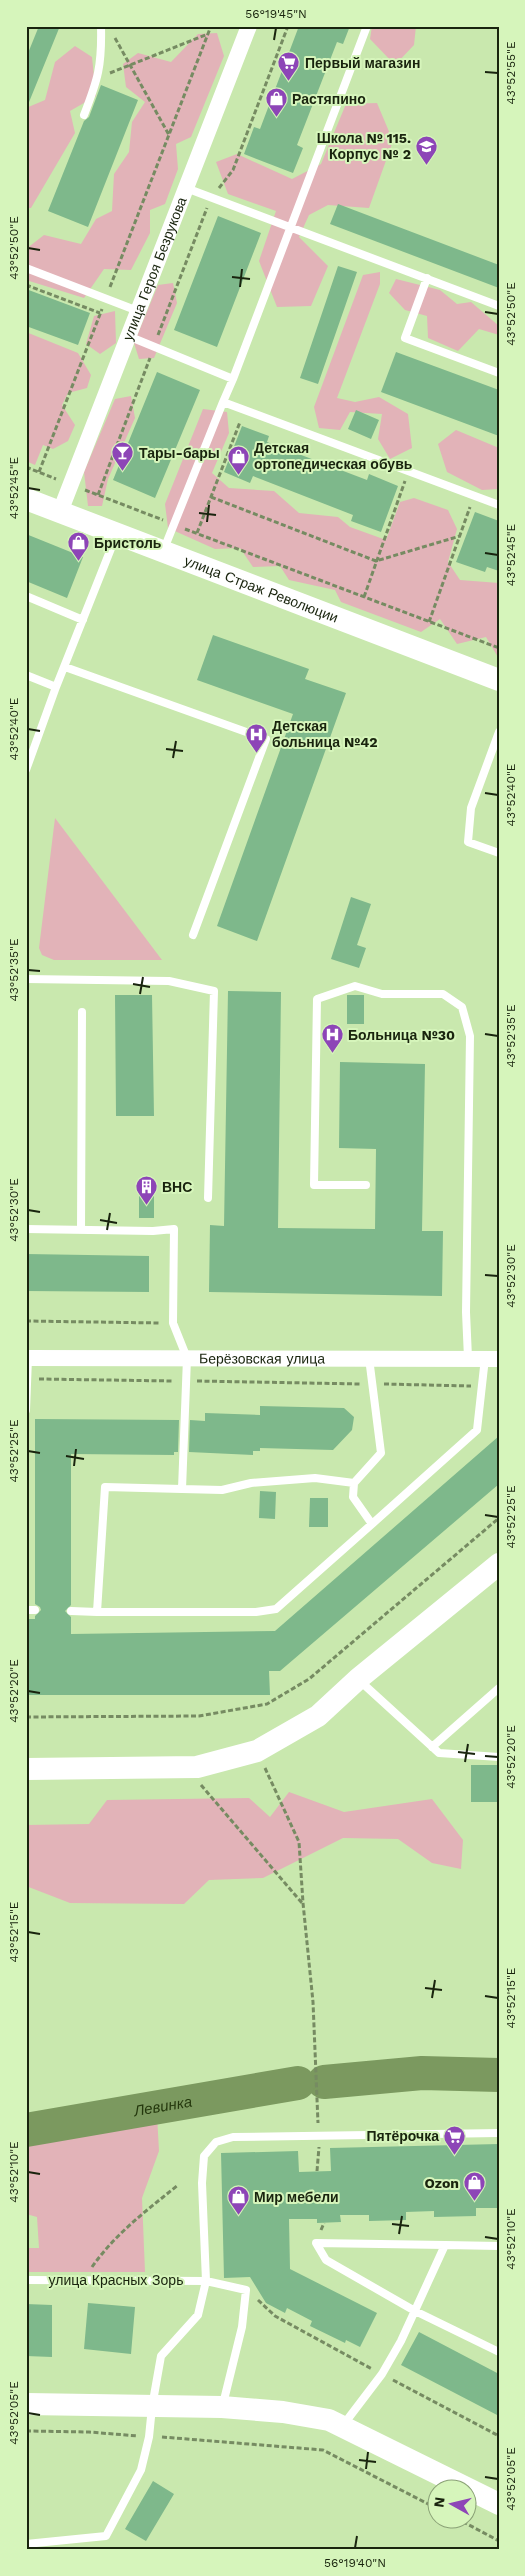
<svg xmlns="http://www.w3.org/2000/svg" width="525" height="2576" viewBox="0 0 525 2576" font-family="'Work Sans',sans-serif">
	<rect width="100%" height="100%" fill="#c9e8ae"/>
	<path fill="#e2b3b8" d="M372 26H416L414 45 395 65 370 39Z
		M217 33 224 56 191 137 176 144 178 169 165 204 150 210V233L131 270 104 269 84 298 26 280V249L44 235 81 244 96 219 112 211 114 174 129 152 132 122 145 102 126 87 123 64 138 53 171 62 198 34Z
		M75 46 92 57 96 96 70 111 75 133 31 208H26V108L45 100 55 62Z
		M377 103 393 141 369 208 328 205 309 215 299 237 328 266 311 306 277 307 259 261 276 211 228 194 216 162 237 154 292 179 321 164 346 104Z
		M380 272V284L337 398 355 402 379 397 408 414 412 448 390 459 378 439 382 414 350 412 340 430 319 428 314 407 363 275Z
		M396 279 440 290 457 304 471 302 499 326V335L479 329 458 351 428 338 427 316 405 310 389 293Z
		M173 283 177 303 154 358 139 359 134 343 158 285Z
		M115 311 116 343 100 354 86 344 94 316Z
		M26 332 78 353 91 375 87 388 68 393 62 405 75 425 68 441 53 449 43 445 35 465 26 461Z
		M131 396 135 418 108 479 102 506H88L84 472 115 399Z
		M203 409 227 412 229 433 212 473 229 488 274 491 299 513 338 517 350 527 386 540 400 502 414 498 448 510 457 529 448 562 460 580 499 583V659L486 637 457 644 440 619 421 632 341 602 335 590 289 580 280 566 253 567 240 548 215 549 168 528 165 504Z
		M456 430 499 448V489L482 490 447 472 438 444Z
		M55 818 162 960H54L42 955 39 948Z
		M289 1792 344 1812 432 1799 463 1840 461 1869 432 1863 398 1839 343 1838 263 1878 209 1880 184 1904 70 1903 26 1886V1825L89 1824 107 1800 249 1798 270 1817Z
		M157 2115 159 2151 142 2198 145 2272H26V2248H39L37 2217 26 2214V2138Z"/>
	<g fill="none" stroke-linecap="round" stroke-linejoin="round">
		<g stroke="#7b995f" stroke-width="34">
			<path d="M324 2082 422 2073 499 2075"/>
			<path id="s1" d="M26 2130 298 2083"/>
		</g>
	</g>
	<path fill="#7eb88b" d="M39 26H60L27 107 26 58Z
		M299 26H350L343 44 337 42 297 145 303 148 293 173 244 154 254 127 260 129Z
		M101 85 138 100 88 227 48 211 84 121 89 117Z
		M338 204 499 265V288L330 224Z
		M218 216 261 233 217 347 174 330Z
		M338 266 357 272 318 384 300 378Z
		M26 289 90 313 78 345 26 326Z
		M396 352 499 390V436L381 392Z
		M157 372 200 390 155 498 113 480Z
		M356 410 379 420 371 439 348 429Z
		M242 426 269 436 267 442 367 480 369 474 398 486 381 532 351 521 353 515 253 476 250 483 224 472Z
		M475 512 499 521V571L487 567 485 572 456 562Z
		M26 534 83 557 67 598 26 581Z
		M213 635 309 669 305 679 346 693 257 941 217 926 293 714 197 680Z
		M351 897 371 904 357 945 366 948 359 968 331 959Z
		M228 991 281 992 278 1228 375 1229 376 1149 339 1148 340 1062 425 1064 422 1231H443L442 1296 209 1292 210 1225 224 1226Z
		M115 995H152L154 1116H116Z
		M347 995H364V1024H347Z
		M139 1194H154V1218H139Z
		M26 1254 149 1256V1292L26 1291Z
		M260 1406 344 1408 354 1417 352 1430 333 1450 260 1448V1451H253V1455L189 1452 190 1420 205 1421V1413L260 1415Z
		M35 1419 179 1420 178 1452H174V1455L71 1454V1605L65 1611 71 1617V1634L275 1631 499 1436V1484L280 1671H269L270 1695H26V1619H35V1616L41 1610 40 1607 35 1604Z
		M260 1491 276 1492 275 1519 259 1518Z
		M310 1498H328V1527H309Z
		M471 1765H499V1802H471Z
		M499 2144V2208H476V2216L434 2217V2211L406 2212V2220L369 2221V2215H340L341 2222 317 2223V2219H289L290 2269 377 2313 360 2347 346 2340 345 2343 310 2326 312 2321 287 2308 285 2313 266 2303 250 2277 224 2278 221 2153 298 2151 299 2172 331 2171 330 2148Z
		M88 2303 135 2307 131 2354 84 2349Z
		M26 2304 52 2305V2357L26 2356Z
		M419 2332 499 2374V2416L401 2365Z
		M153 2481 174 2494 146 2541 125 2529Z"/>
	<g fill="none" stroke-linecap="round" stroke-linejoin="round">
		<path stroke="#768b62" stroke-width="3" stroke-dasharray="5 2.5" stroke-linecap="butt" d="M115 38 169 135
			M110 73 208 34
			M219 188 233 170 288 26
			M26 285 100 313
			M110 287 211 26
			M158 335 207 208
			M26 467 56 479
			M39 472 102 309
			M85 490 163 520
			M98 495 150 358
			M211 497 376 561 460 536
			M185 529 499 648
			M197 533 240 422
			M364 597 405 481
			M429 622 470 507
			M26 1321 161 1323
			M39 1379 173 1381
			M197 1381 361 1384
			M384 1384 471 1386
			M26 1717 199 1716 267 1704 309 1679 499 1518
			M265 1768 299 1842 303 1903 313 2002 318 2123
			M201 1785 302 1903
			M317 2171 319 2147
			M321 2230 324 2223
			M92 2267C115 2234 146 2211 178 2185
			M258 2300 275 2316 372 2369
			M393 2380 499 2436
			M26 2431 89 2432 138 2436
			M162 2437 323 2450 438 2509
			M456 2518 499 2541"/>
		<path stroke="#fff" stroke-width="8" d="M84 115C98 79 102 66 101 26
			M186 188 499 306
			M26 268 138 311
			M427 278 405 338 499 373
			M128 336 233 379 367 26
			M233 379 223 402 499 505
			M164 549 223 402
			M26 596 83 620
			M65 667 266 739 193 935
			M26 675 56 687 26 770
			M56 687 116 536
			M499 732 471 808 468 842 499 853
			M26 979 169 981 214 991 208 1198
			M366 1185H314L317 999 355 986 382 994H443L462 1007 470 1036 466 1312 468 1358
			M26 1229 153 1231 174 1229 173 1323 187 1358 182 1489 105 1487 97 1612H256L276 1609 372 1524 353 1497 354 1483 381 1453 369 1358
			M81 1230 82 1012
			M26 1410 28 1358
			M182 1489 222 1490 251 1483 315 1478 354 1483
			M372 1524 477 1430 485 1358
			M26 1610H35
			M71 1611 97 1612
			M360 1681 439 1753 499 1757
			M432 1747 499 1688
			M445 2245 316 2243 326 2260 415 2311 499 2352
			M26 2280 206 2281 246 2290 242 2327 223 2404
			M344 2424 382 2374 401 2341 445 2245 499 2246
			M26 2544 106 2536 141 2470 149 2437 152 2407 161 2356 198 2315 206 2281 202 2183 204 2156 216 2142 233 2137 499 2133"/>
		<g stroke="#fff" stroke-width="16">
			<path id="s2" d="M60 512 249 26"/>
			<path id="s3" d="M26 1358 499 1359"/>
		</g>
		<g stroke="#fff" stroke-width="22">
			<path id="s4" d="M26 499 499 680"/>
			<path d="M26 1769 197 1767 257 1751 318 1716 358 1679 499 1564"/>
			<path d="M26 2404 222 2407 283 2412 329 2420 499 2504"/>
		</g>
	</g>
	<path fill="none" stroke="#19240e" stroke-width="2" d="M274 40 276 28M485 72 498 73M28 248 40 250M232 277 250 279M240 287 242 269M485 312 498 314M28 488 40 490M199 513 216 515M207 522 209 505M485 553 498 555M28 729 40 731M166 749 183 751M173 758 176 741M485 793 498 795M28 970 40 971M133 984 150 987M140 994 143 977M485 1034 498 1036M28 1210 40 1212M100 1220 117 1223M107 1230 110 1213M485 1275 498 1276M28 1451 40 1453M66 1456 84 1459M74 1466 76 1449M485 1515 498 1517M28 1691 40 1693M458 1752 475 1754M485 1756 498 1757M465 1762 468 1744M28 1932 40 1934M425 1988 442 1990M485 1996 498 1998M432 1998 435 1980M28 2172 40 2174M392 2224 409 2226M399 2234 402 2216M485 2237 498 2239M28 2413 40 2415M359 2460 376 2462M366 2469 368 2452M485 2477 498 2479M355 2548 357 2536"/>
	<defs>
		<symbol id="supermarket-pin" viewBox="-11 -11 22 30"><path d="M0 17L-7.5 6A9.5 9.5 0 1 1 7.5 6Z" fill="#8d45b7" stroke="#d6f5bb"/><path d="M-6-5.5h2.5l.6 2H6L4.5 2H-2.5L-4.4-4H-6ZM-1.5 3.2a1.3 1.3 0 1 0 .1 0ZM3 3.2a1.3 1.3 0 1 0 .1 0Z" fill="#fff"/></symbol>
		<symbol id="shop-pin" viewBox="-11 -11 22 30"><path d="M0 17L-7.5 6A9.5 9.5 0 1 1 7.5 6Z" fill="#8d45b7" stroke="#d6f5bb"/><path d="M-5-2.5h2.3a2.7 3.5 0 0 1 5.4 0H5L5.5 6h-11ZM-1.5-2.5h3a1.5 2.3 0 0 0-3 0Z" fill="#fff"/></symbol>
		<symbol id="school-pin" viewBox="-11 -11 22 30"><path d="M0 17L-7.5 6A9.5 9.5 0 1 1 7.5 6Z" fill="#8d45b7" stroke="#d6f5bb"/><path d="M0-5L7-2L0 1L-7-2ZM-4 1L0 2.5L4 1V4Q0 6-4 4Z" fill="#fff"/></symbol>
		<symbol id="bar-pin" viewBox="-11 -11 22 30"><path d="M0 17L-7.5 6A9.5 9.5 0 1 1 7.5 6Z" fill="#8d45b7" stroke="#d6f5bb"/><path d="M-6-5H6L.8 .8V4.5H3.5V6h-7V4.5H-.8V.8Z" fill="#fff"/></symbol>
		<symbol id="hospital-pin" viewBox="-11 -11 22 30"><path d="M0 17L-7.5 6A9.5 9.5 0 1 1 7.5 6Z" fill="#8d45b7" stroke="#d6f5bb"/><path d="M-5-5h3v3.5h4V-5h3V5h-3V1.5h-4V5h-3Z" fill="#fff"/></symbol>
		<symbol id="building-pin" viewBox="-11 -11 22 30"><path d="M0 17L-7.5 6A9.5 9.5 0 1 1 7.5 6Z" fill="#8d45b7" stroke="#d6f5bb"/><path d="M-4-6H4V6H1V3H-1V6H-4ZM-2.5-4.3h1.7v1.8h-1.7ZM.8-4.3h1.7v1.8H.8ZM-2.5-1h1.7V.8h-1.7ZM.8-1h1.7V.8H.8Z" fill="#fff"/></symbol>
	</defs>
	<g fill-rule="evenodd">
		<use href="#supermarket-pin" x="276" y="50" width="25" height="34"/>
		<use href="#shop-pin" x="264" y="86" width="25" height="34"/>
		<use href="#school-pin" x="414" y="134" width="25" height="34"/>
		<use href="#bar-pin" x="110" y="440" width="25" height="34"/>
		<use href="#shop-pin" x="226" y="444" width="25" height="34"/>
		<use href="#shop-pin" x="66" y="530" width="25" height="34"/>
		<use href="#hospital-pin" x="244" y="722" width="25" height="34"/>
		<use href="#hospital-pin" x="320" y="1022" width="25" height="34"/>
		<use href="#building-pin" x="134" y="1174" width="25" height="34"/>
		<use href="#supermarket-pin" x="442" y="2124" width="25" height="34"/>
		<use href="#shop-pin" x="462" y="2170" width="25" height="34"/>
		<use href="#shop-pin" x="226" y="2184" width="25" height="34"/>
	</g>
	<g text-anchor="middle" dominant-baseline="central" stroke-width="4" stroke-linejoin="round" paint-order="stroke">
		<g font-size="14" font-weight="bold" fill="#19240e" stroke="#d6f5bb" text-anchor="start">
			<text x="305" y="63">Первый магазин</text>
			<text x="292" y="99">Растяпино</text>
			<text x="411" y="138" text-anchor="end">Школа № 115.<tspan x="411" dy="16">Корпус № 2</tspan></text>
			<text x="254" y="448">Детская<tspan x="254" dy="16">ортопедическая обувь</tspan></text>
			<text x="139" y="453">Тары-бары</text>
			<text x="94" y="543">Бристоль</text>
			<text x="272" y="726">Детская<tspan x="272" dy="16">больница №42</tspan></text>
			<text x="348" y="1035">Больница №30</text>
			<text x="162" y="1187">ВНС</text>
			<text x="439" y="2136" text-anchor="end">Пятёрочка</text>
			<text x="459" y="2183" text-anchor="end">Ozon</text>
			<text x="254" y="2197">Мир мебели</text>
		</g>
		<g font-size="14" fill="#19240e" stroke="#d6f5bb">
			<text stroke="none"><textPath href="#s2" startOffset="261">улица Героя Безрукова</textPath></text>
			<text stroke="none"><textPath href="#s4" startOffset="252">улица Страж Революции</textPath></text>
			<text stroke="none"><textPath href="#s3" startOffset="236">Берёзовская улица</textPath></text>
			<text x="116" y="2280">улица Красных Зорь</text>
		</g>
		<g font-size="15" font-style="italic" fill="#24380d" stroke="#d6f5bb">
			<text stroke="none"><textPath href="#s1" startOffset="139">Левинка</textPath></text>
		</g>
	</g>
	<rect width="525" height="2576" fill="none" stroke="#d6f5bb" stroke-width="55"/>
	<g transform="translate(452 2504) rotate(278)"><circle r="24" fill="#d6f5bb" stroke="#8aa176"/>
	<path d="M0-4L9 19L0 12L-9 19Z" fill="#8d45b7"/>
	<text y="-8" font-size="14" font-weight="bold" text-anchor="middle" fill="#19240e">N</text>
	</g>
	<rect x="28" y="28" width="470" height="2520" fill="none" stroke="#19240e" stroke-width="2"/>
	<g font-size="12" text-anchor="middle" fill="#19240e">
		<text x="276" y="18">56°19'45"N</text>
		<text transform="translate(511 73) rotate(-90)" y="4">43°52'55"E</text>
		<text transform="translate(14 248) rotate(-90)" y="4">43°52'50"E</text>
		<text transform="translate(511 314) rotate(-90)" y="4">43°52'50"E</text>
		<text transform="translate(14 488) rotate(-90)" y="4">43°52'45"E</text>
		<text transform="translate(511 555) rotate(-90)" y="4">43°52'45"E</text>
		<text transform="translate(14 729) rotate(-90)" y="4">43°52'40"E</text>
		<text transform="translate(511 795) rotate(-90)" y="4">43°52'40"E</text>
		<text transform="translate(14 970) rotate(-90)" y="4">43°52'35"E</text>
		<text transform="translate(511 1036) rotate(-90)" y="4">43°52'35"E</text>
		<text transform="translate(14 1210) rotate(-90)" y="4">43°52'30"E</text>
		<text transform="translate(511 1276) rotate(-90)" y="4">43°52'30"E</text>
		<text transform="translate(14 1451) rotate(-90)" y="4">43°52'25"E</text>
		<text transform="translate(511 1517) rotate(-90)" y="4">43°52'25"E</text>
		<text transform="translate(14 1691) rotate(-90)" y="4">43°52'20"E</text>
		<text transform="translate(511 1757) rotate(-90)" y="4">43°52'20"E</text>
		<text transform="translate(14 1932) rotate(-90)" y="4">43°52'15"E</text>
		<text transform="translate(511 1998) rotate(-90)" y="4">43°52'15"E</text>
		<text transform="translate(14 2172) rotate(-90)" y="4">43°52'10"E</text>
		<text transform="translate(511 2239) rotate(-90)" y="4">43°52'10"E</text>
		<text transform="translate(14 2413) rotate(-90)" y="4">43°52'05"E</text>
		<text transform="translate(511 2479) rotate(-90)" y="4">43°52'05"E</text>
		<text x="355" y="2567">56°19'40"N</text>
	</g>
</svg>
